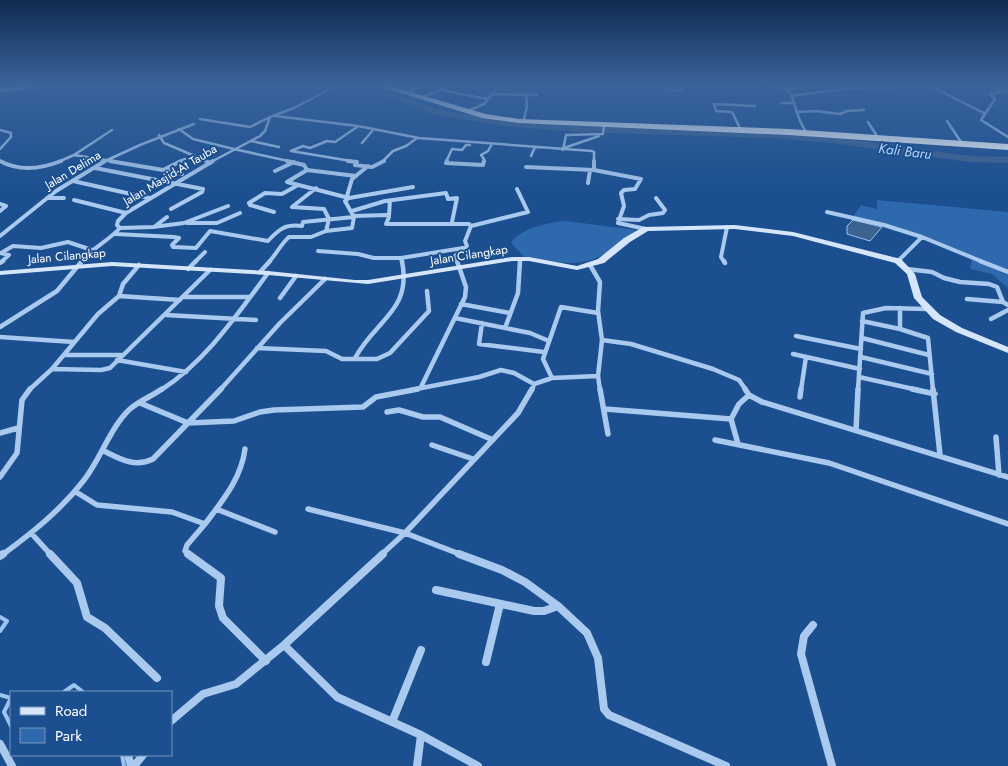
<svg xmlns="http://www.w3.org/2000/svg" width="1008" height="766" viewBox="0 0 1008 766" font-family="Jost,sans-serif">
	<rect width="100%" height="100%" fill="#1b4f8f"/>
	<path fill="#2e69ad" d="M877 200 1008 212V271L930 239 853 217 861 205 877 209Z
		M566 221 636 230C594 267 581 267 528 258L523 256 511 243C520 228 550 222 566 221Z
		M972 259 1008 275V288L992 274 970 269Z"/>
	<path fill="#3c6290" stroke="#9cc4f0" d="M853 220 882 227 870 241 847 234V226Z"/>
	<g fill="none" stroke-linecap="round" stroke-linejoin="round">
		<path stroke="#9cc4f0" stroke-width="4" d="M0 617 7 621 0 631
			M64 692 74 685 83 692
			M0 695 11 698
			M11 698 4 712 11 726
			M122 755 124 766"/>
		<path fill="#3c6290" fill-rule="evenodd" d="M60 84H88L84 86 0 95V91Z
			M355 84H367L439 110 502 120 580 126 776 132 832 137 970 156 1008 157V163L970 162 832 143 776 138 580 132 502 126 433 114Z"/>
		<path stroke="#a9c9ee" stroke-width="2.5" d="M667 84 666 89 681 91 686 84
			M762 84H773
			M773 84 790 92C796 106 797 119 806 132
			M926 84 984 113
			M986 84 1002 91
			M993 84 1008 88
			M626 86 627 84
			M646 87 647 84
			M442 90 487 99
			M786 90 810 85
			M1008 91 990 94 995 99 981 120 1008 137
			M409 92 427 84
			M490 94 537 95
			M791 96 843 89 899 87 913 84
			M423 97 454 84
			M781 103H795
			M470 110 484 104 500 84
			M796 112 816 111 840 114 847 111 864 110
			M275 116 358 126 419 138 592 151 594 152V162
			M200 119 250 127 270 117
			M524 119 527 106 526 95
			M947 121 961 142
			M868 122 877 136
			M740 128 732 112 716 111 714 104 755 106
			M179 129 193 139 234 149
			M0 130 11 133V137L0 149
			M112 130 74 155 118 162
			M159 135 164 143 209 162
			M251 141 279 147
			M362 143 373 130
			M564 148 599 136
			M234 149 293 162
			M563 150 566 135 603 134 604 125
			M291 151 357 162
			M291 151 303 146 310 148 327 141 335 142 357 127
			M531 156 535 147
			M0 161 2 162
			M58 162 74 155
			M103 162 140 145 194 124
			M178 162 185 159
			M211 162 260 136 265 131 270 117 294 108 339 84
			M382 162 393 151 406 146 417 138
			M446 162 452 149 462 150 466 145H470
			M483 162 484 159 481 155 488 151 492 144"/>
		<path stroke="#a9c9ee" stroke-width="4" d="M0 161C20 172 41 169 61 161
			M110 161 163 170 181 161
			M206 161 210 163
			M287 161 304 165 307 170 356 176
			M348 161 357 162 355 165 372 167 384 161
			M447 161 446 163 483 165 484 161
			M594 161V170
			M526 167 594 170 641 179 635 189 624 190 621 193 624 206 618 223 646 229
			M95 168 203 189 202 192 171 209
			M164 170 182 174
			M307 170 287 182 349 198 413 187
			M275 171 294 162
			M73 181 149 198
			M588 183 590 170
			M316 188 292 207 324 209 329 219 326 231
			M47 198H64
			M74 200 126 213
			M0 204 6 206 0 211
			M352 211 385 201 446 193 448 199 457 198 452 222
			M274 212 250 205 249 203 265 193 282 194 298 185
			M827 212 884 225 922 237 983 262
			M353 216 387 215 389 217 386 224H469L471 226
			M389 216 390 200
			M618 219 639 220 649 215 663 213 665 210 656 198
			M187 223H217L240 213
			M154 227 167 217
			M120 228 153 227 184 223 228 206
			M116 234 174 237 179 238 172 245 173 247 196 248 210 231 268 241C279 229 285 224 302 226L303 222 354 217
			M0 236 56 191 105 161
			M318 251 358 254 374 258H401L463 248
			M0 253 9 255 1 262
			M1 253 13 246 41 248 68 242 92 250
			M401 258 402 262
			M898 261 922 237
			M81 262C92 248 107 242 120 228L117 225 118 221 126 213 213 161
			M195 262 205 252
			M269 262C277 253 281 244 289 237H311L326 231 352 228 354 217 345 201 349 198 347 196 352 179 368 166
			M457 262 455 256 467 246 465 241 471 226 528 212 517 189
			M520 262V259
			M724 262 721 257 727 227"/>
		<path stroke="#a9c9ee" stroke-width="4.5" d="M724 261 725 263
			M980 261 1008 272
			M0 263 3 261
			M188 269 196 261
			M907 269 932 272 944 278 960 282 989 284 997 287 1003 302 1008 305
			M260 272 270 261
			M119 296 180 300
			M183 297H250
			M280 298 296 276
			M967 299 1003 302
			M461 304 510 313
			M900 308V329L928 338 933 390
			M166 315 256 320
			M455 318 530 333 549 341
			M991 319 1008 310
			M862 321 900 329
			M482 323 479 344 544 352
			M0 327 57 291 82 261
			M505 328 518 293 520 261
			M796 336 861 349
			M0 337 74 342
			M862 338 929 355
			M602 340 631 344 713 369 739 380 746 390
			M257 348 326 351 342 359H377L390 353 429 311 427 291
			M793 354 860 369
			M64 355H121
			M861 357 932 374
			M355 358C376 319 412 311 402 261
			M117 360 186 372
			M52 369 101 370 110 368 210 270
			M598 376 600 390
			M859 377 918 390
			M552 378 543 359 561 307 598 313
			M421 387 465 297 466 287 457 261
			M29 390 52 369 98 314 119 296 123 284 139 265
			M161 390C206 361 236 316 268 273
			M220 390 280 323 325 279
			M411 390 479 377 501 370 514 373 534 384
			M532 390 534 384 552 378 598 376 602 340 598 311 600 282 590 265
			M801 390 806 357
			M858 390 863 313 886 308 927 309"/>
		<path stroke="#a9c9ee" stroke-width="5.5" d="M600 389 608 434
			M745 389 749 395 762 402 1008 477
			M912 389 935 394
			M933 389 940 455
			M800 397 801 389
			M140 403 188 423 234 421 260 412 274 410 363 407 376 397 418 389
			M605 409 731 419
			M387 412 399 410 423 417H440L493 440
			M856 430 858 389
			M0 433 18 428
			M996 437 999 475
			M715 440 829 463 1008 524
			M738 444 731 419 739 404 749 395
			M432 445 473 459
			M104 451C120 459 135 468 153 459L221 389
			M0 477 17 453 22 400 30 389
			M76 492 97 505 172 512 205 524 187 545 185 551 190 555
			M216 509 275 532
			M308 509 405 533 462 555
			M205 524C223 500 241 479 245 449
			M32 534 51 555
			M2 555C32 533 61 510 84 480 100 460 111 426 130 409 139 401 152 396 162 389
			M381 555 405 533 518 413 532 389"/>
		<path stroke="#a9c9ee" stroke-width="8" d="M50 554 77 583 87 617 105 628 157 678
			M188 554 221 578 219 606 223 618 266 661
			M459 554 502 570 525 582 558 606 587 633 598 658 604 709 609 715 726 766
			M0 556 3 554
			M436 590 534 611H544L558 606
			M813 625 804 636 801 654 832 766
			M284 645 337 697 421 735 478 766
			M486 662 500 604
			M171 721 203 694 236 684 284 645 383 554
			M392 722 421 650
			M0 744 12 766
			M128 755 131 766
			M134 766 143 755
			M417 766 421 735"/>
		<path fill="#d6e6fa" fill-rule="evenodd" d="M735 225 793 232 901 259 915 274 922 297 940 315 962 328 1008 347V353L956 332 933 319 914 298 907 274 895 263 793 236 735 229 648 231 630 242 604 263 577 270 529 261H512L368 284 268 275 112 266 0 275V271L112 262 268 271 355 280H368L512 257H529L577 266 598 259 624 238 643 227Z"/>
		<path fill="#fff" fill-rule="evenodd" d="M36 84H64L0 92V88Z
			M371 84H383L486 114 519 119 789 129 1008 144V150L789 135 519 123 482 118Z"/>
	</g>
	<linearGradient id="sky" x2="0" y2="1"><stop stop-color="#0f2b4f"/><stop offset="0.44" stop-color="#39639b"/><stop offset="1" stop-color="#39639b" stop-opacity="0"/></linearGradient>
	<rect width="1008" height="192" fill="url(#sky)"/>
	<g text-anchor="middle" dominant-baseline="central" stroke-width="4" stroke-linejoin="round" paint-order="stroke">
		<g font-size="12" fill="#fff" stroke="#1b4f8f">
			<text transform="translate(73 170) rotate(-31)">Jalan Delima</text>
			<text transform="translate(170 175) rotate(-31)">Jalan Masjid-At Tauba</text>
			<text transform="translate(469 255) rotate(-9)">Jalan Cilangkap</text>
			<text transform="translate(67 256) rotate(-5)">Jalan Cilangkap</text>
		</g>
		<g font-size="14" font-style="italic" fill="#b5d3f5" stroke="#1b4f8f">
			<text transform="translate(905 151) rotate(7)">Kali Baru</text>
		</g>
	</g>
	<rect x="10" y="691" width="162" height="65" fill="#1b4f8f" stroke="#7695bc"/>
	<rect x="20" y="707" width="25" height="8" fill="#d6e6fa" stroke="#7695bc"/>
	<text x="55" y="716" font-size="15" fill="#ffffff">Road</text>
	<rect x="20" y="728" width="25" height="15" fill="#2e69ad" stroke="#7695bc"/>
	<text x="55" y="741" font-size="15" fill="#ffffff">Park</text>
</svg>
